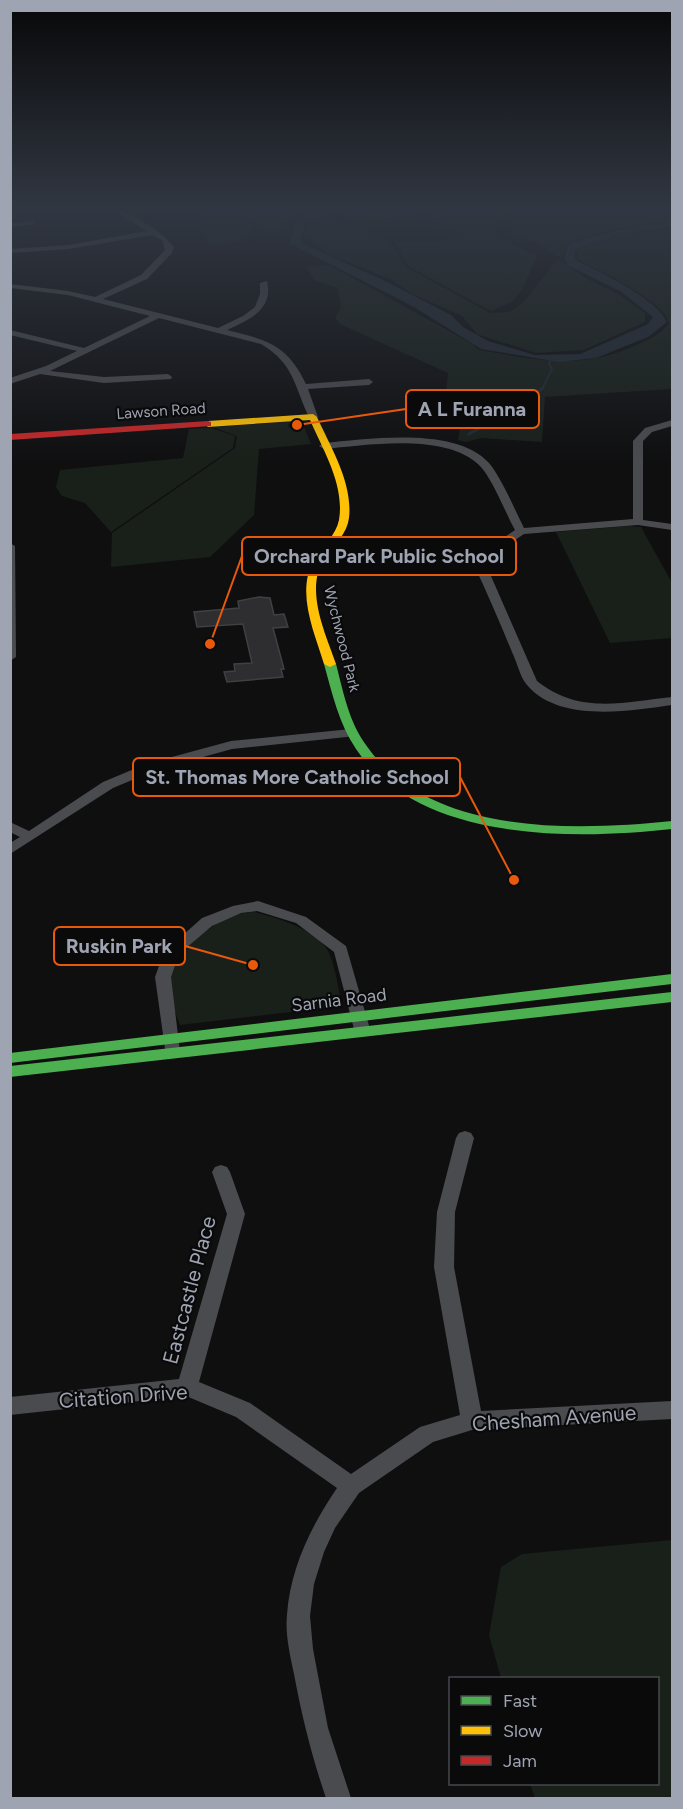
<svg xmlns="http://www.w3.org/2000/svg" width="683" height="1809" viewBox="0 0 683 1809" font-family="Figtree,sans-serif">
	<rect width="100%" height="100%" fill="#0f0f10"/>
	<path fill="#19201a" d="M192 210H243L253 228C239 245 228 246 207 245V236L201 233 203 214Z
		M246 210H296L299 213 285 219V225L279 231 259 232Z
		M343 210H430C400 228 365 220 333 212Z
		M436 210H502L495 230 500 238 537 256 523 288 512 302 491 311 408 266 395 242 445 241 462 235 433 223V213Z
		M510 210H672V222C636 224 604 231 569 243L561 258 534 242 513 235Z
		M332 219 390 242 406 267 490 313 510 312 524 301 558 259 589 280 620 295 645 313V322L584 350 536 353 477 334 462 316 412 294 392 280 331 255 303 237 308 224 316 220Z
		M672 229V389L545 397 542 442 481 438 466 442 458 440 464 403 445 404 448 373 340 324 335 318 341 307 338 288 314 280 306 267 329 265 471 343 479 350C539 360 581 371 639 344 650 339 663 333 669 323 664 300 597 270 577 259L578 250 612 236Z
		M301 421 288 424 289 428 304 427 311 444 259 449 254 515 210 557 111 567 112 533 235 448 237 436 213 427Z
		M211 428 235 436 233 448 111 532 85 503 62 496 56 487 60 470 183 458 189 429Z
		M629 526 641 527 672 583V638L610 643 556 532Z
		M254 912C276 917 317 930 328 951 336 967 338 989 342 1006L180 1025C174 1010 167 988 171 971 176 951 217 920 236 914 241 913 248 913 254 912Z
		M672 1540V1798H535L530 1784H658V1678H501L489 1635 501 1567 522 1554Z"/>
	<path fill="#232a31" d="M324 210H340L305 223 300 239 303 244 383 280 451 315 463 327 488 341 535 355 580 354 648 324 653 317 620 291 569 266 564 258 569 244 576 241 643 225 672 223V226L612 236 575 250V260C598 271 658 299 667 322L648 337 596 358 559 362 481 349 414 307 289 243 298 220Z"/>
	<g fill="none" stroke-linecap="round" stroke-linejoin="round">
		<path stroke="#232a31" stroke-width="2" d="M542 389 552 369 549 364 551 357"/>
		<path stroke="#232a31" stroke-width="3" d="M469 434 497 418 504 406 529 398 543 388"/>
	</g>
	<path fill="#2e2e30" stroke="#3e4044" stroke-width="1.5" d="M259 597 270 598 274 615 284 614 288 627 273 628 284 669H281L283 677 227 682 224 672 235 671 234 664 252 663 243 624 197 627 194 612 239 608 238 601Z"/>
	<g fill="none" stroke-linecap="round" stroke-linejoin="round">
		<path fill="#4a4b4f" fill-rule="evenodd" d="M113 210C129 210 165 234 174 247L172 253 147 279 103 299 218 328 243 316 255 307 260 294V283L267 281C274 310 248 320 227 330 267 340 287 344 306 384L369 379 373 382 369 385 308 389 318 417 310 419C294 387 295 364 261 344L159 318 50 371 104 377 168 374 172 377 171 379 104 383 40 374 10 384V378L46 366 77 351 10 335V330L84 348 150 316 68 295 10 288V284L68 291 95 297 141 275 165 250 162 240 152 235 69 249 10 253V249L69 245 147 231Z
			M35 221 32 225 10 227V223Z
			M672 420V426L652 432 643 441V520L672 524V530L638 525 524 534 493 555 487 567 537 681C580 715 623 702 672 697V705C630 711 559 723 527 685 520 677 517 662 512 652 500 623 488 595 475 567L484 551 515 530C506 514 492 478 480 466 447 432 366 445 324 449L319 446 324 443C368 439 456 426 489 463 501 477 515 510 524 528L633 519V441L645 428Z
			M10 543 15 546 16 657 10 661Z
			M351 729 358 733 356 736 232 749 156 770 113 788 10 854V843L20 837 10 832V822L29 831 103 782 146 764 231 741Z
			M258 901 306 917 346 946 370 1029 368 1033H356L354 1029 334 952 296 923 257 911 241 913 212 926 179 954 171 977 180 1052 178 1056H166L155 977 164 952 202 918 233 906Z
			M465 1131 471 1133 474 1138 455 1212 454 1267 481 1411 672 1401V1419L472 1430 433 1442 359 1493 335 1528 324 1552 314 1584 310 1616 313 1649 328 1728 351 1798H326C312 1757 302 1717 294 1674 290 1655 285 1634 287 1615 290 1569 311 1526 337 1488L236 1417 186 1396 10 1415V1397L179 1379 227 1214 212 1172 215 1167 221 1165 227 1167 230 1172 245 1214 199 1382 250 1403 351 1474 420 1427 460 1415 434 1267 437 1212 456 1138 459 1133Z"/>
		<path fill="#4caf50" fill-rule="evenodd" d="M330 661 336 664C343 691 349 722 366 745 429 836 574 831 672 821V829C573 840 419 842 356 749 339 724 332 693 324 664Z
			M672 974V984L10 1063V1053Z
			M672 992V1002L10 1077V1066Z"/>
		<path fill="#ffc107" fill-rule="evenodd" d="M313 414 317 417C331 448 353 483 349 518 347 534 334 545 325 557 304 589 325 632 336 664L330 667 324 664C314 631 295 591 315 558 323 546 336 535 339 520 345 485 323 450 310 420L208 427 204 424 208 421Z"/>
		<path fill="#c62828" fill-rule="evenodd" d="M208 421 211 422V426L10 440V434Z"/>
	</g>
	<linearGradient id="sky" x2="0" y2="1"><stop stop-color="#080809"/><stop offset="0.45" stop-color="#313742"/><stop offset="1" stop-color="#313742" stop-opacity="0"/></linearGradient>
	<rect width="683" height="463" fill="url(#sky)"/>
	<g text-anchor="middle" dominant-baseline="central" stroke-width="4.5" stroke-linejoin="round" paint-order="stroke">
		<g font-size="15" fill="#9fa4b2" stroke="#0a0a0b">
			<text transform="translate(161 411) rotate(-4)">Lawson Road</text>
			<text transform="translate(342 639) rotate(76)">Wychwood Park</text>
		</g>
		<g font-size="18" fill="#9fa4b2" stroke="#0a0a0b">
			<text transform="translate(339 1000) rotate(-7)">Sarnia Road</text>
		</g>
		<g font-size="21" fill="#9fa4b2" stroke="#0a0a0b">
			<text transform="translate(189 1290) rotate(-75)">Eastcastle Place</text>
			<text transform="translate(123 1396) rotate(-4)">Citation Drive</text>
			<text transform="translate(554 1418) rotate(-4)">Chesham Avenue</text>
		</g>
	</g>
	<path fill="none" stroke="#e8590c" stroke-width="2" d="M297 425L406 409M210 644L242 556M514 880L460 777M253 965L185 946"/>
	<g fill="#e8590c" stroke="#0a0a0b" stroke-width="2">
		<circle cx="297" cy="425" r="6"/>
		<circle cx="210" cy="644" r="6"/>
		<circle cx="514" cy="880" r="6"/>
		<circle cx="253" cy="965" r="6"/>
	</g>
	<g fill="#0a0a0b" stroke="#e8590c" stroke-width="2">
		<rect x="406" y="390" width="133" height="38" rx="6"/>
		<rect x="242" y="537" width="274" height="38" rx="6"/>
		<rect x="133" y="758" width="327" height="38" rx="6"/>
		<rect x="54" y="927" width="131" height="38" rx="6"/>
	</g>
	<g font-size="20" text-anchor="middle" font-weight="bold" fill="#9fa4b2">
		<text x="472" y="416">A L Furanna</text>
		<text x="379" y="563">Orchard Park Public School</text>
		<text x="297" y="784">St. Thomas More Catholic School</text>
		<text x="119" y="953">Ruskin Park</text>
	</g>
	<rect width="683" height="1809" fill="none" stroke="#9fa4b2" stroke-width="24"/>
	<rect x="449" y="1677" width="210" height="108" fill="#0a0a0b" stroke="#46484e" stroke-width="1.5"/>
	<rect x="461" y="1696" width="30" height="9" fill="#4caf50" stroke="#46484e" stroke-width="1.5"/>
	<text x="503" y="1707" font-size="18" fill="#9fa4b2">Fast</text>
	<rect x="461" y="1726" width="30" height="9" fill="#ffc107" stroke="#46484e" stroke-width="1.5"/>
	<text x="503" y="1737" font-size="18" fill="#9fa4b2">Slow</text>
	<rect x="461" y="1756" width="30" height="9" fill="#c62828" stroke="#46484e" stroke-width="1.5"/>
	<text x="503" y="1767" font-size="18" fill="#9fa4b2">Jam</text>
</svg>
